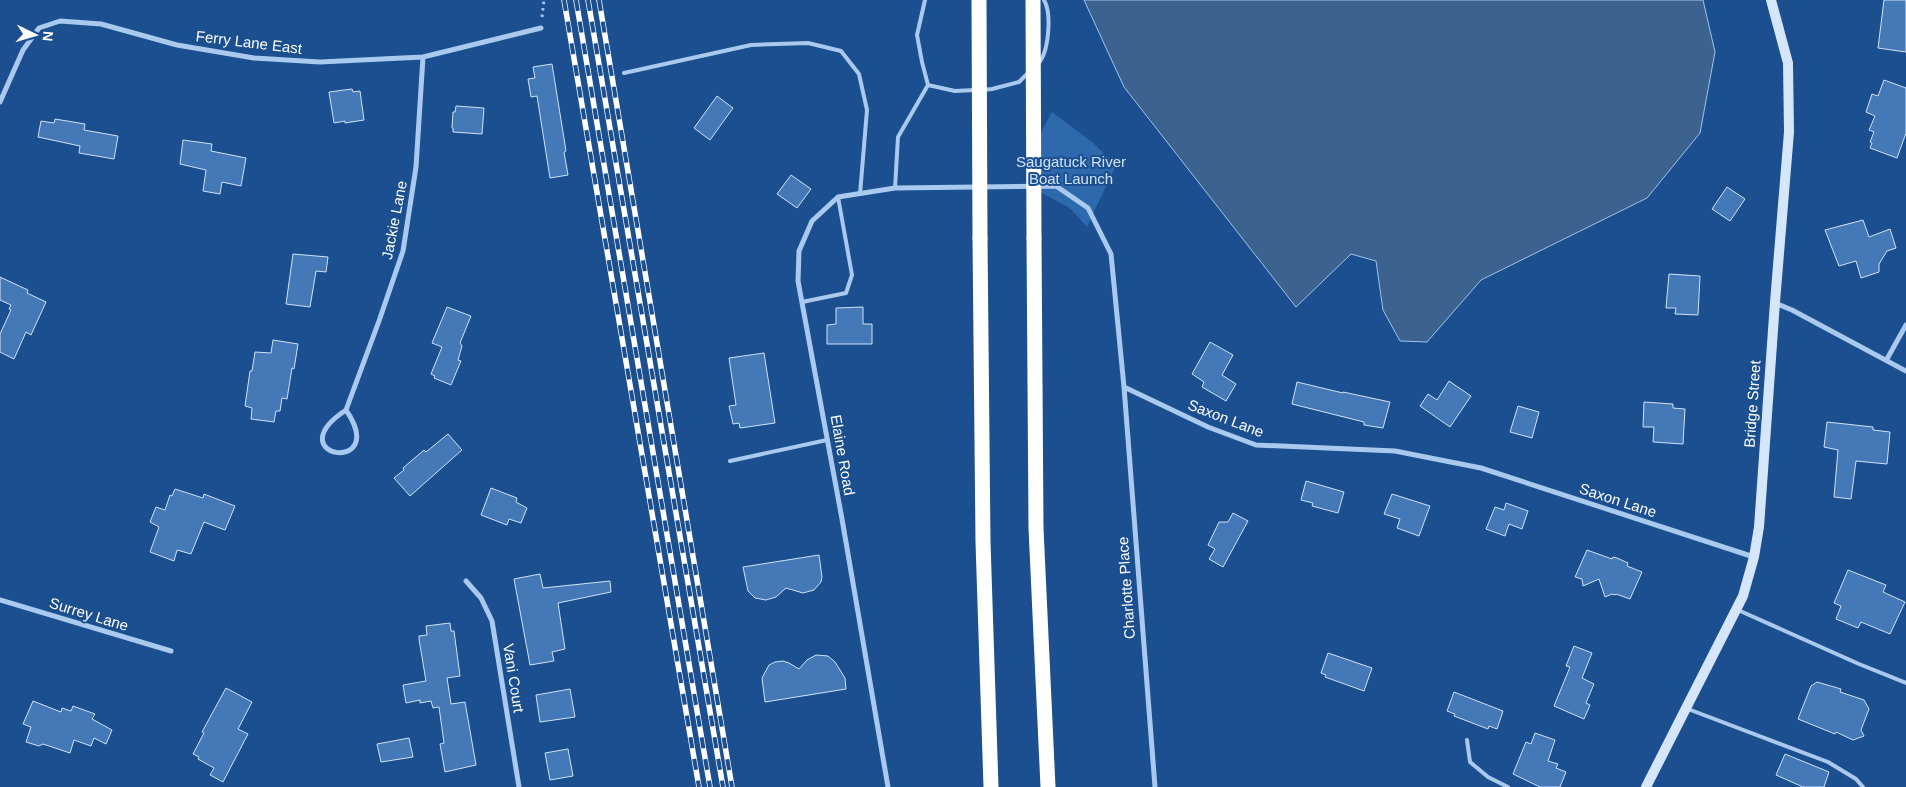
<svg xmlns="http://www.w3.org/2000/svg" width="1906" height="787" viewBox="0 0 1906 787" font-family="Arial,sans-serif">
	<rect width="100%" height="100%" fill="#1b4f8f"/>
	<path fill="#2e69ad" d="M1052 112 1092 142 1116 165 1087 227 1071 209 1035 189 1031 169 1042 130Z"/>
	<path fill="#3c6290" stroke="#9cc4f0" d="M1084 0H1703L1715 52 1700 133 1647 198 1481 280 1427 342 1400 341 1383 310 1376 261 1351 254 1296 307 1124 87Z"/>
	<path fill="#4478b7" stroke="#cfe3fa" d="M1884 0H1906V52L1878 48Z
		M552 64 566 151 564 152 568 175 550 178 537 96 531 97 528 79 535 78 533 67Z
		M1884 80 1906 88V133L1897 158 1870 148 1872 143 1870 142 1874 132 1869 130 1875 116 1866 112 1872 94 1878 96Z
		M352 89 353 92 360 91 364 120 345 123V121L334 123 329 92Z
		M717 96 733 108 710 140 694 128Z
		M456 106 484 108 482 134 453 132V128H452L453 112H455Z
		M55 119 85 124 84 130 118 136 114 159 79 153 80 146 38 137 41 121 54 123Z
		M183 140 212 144 211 151 246 158 241 186 222 182 220 194 203 191 206 170 180 164Z
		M791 175 811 189 797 208 777 194Z
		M1727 187 1745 199 1730 221 1712 209Z
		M1863 220 1869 237 1890 229 1896 248 1887 251 1879 264V272L1861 278 1856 261 1839 266 1825 230Z
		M293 254 328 257 326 272 316 271 310 307 286 304Z
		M1669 274 1700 276 1698 315 1675 314 1676 308H1666Z
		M0 277 28 290 27 293 46 302 31 335 26 332 14 359 0 352V334L11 310 9 309 11 305 0 300Z
		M447 307 471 316 460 343 462 346 458 360 461 361 451 385 434 378 435 376 431 374 442 347 432 343Z
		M863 307V324H872V344H827V325L836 324V308Z
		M273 340 298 344 294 369 292 368 287 399 282 398 280 411H276L274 422 251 419 252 408 245 406 250 371H252L255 352 271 353Z
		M1210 342 1233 355 1222 375 1236 384 1226 401 1202 387 1204 382 1192 374Z
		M764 353 775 423 740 428 739 423 733 424 729 406 736 405 729 358Z
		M1449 381 1471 396 1450 427 1420 406 1428 394 1437 400Z
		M1297 382 1343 393V392L1390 402 1383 428 1364 425V422L1292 404Z
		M1644 402 1673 404V408L1685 409 1683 444 1653 442 1654 427H1643Z
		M1518 406 1539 412 1532 438 1510 432Z
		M1827 422 1873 427V430L1890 432 1887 464 1856 461 1851 499 1834 497 1838 450 1824 447Z
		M448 434 462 450 410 496 394 478 404 470 403 468 424 450 426 452Z
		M1306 481 1344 492 1338 513 1312 506 1313 503 1301 500Z
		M491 488 517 498 516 502 527 508 521 523 509 519 507 525 481 515Z
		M175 489 203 498 204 494 235 506 225 530 204 522 191 554 177 550 174 561 150 552 159 527 150 522 156 507 165 510 170 495 172 496Z
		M1392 494 1430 506 1419 536 1397 528 1400 519 1384 514Z
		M1506 503 1528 511 1522 529 1509 524 1505 536 1486 529 1495 507 1504 510Z
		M1233 513 1248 521 1223 567 1209 559 1215 549 1208 545 1219 522H1228Z
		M1587 550 1612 559 1613 557 1617 558 1628 563 1627 566 1642 572 1630 599 1616 594 1615 595 1612 594 1605 597 1599 579 1583 586 1582 579 1575 577Z
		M819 555 822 577 821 582 814 590 803 593 786 588 776 597 766 600 755 598 748 591 743 567Z
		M1848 570 1886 585 1883 592 1905 602 1890 634 1861 622 1858 628 1836 619 1841 606 1834 603Z
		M540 574 543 588 610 581 611 592 558 603 565 649 552 652 554 661 530 665 514 579Z
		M450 623 451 631H454L460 676 447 678 451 704 465 702 476 765 445 772 440 744 444 743 439 707 433 708 431 701 420 703V700L406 703 403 685 426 681 419 639V636L427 635 426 626Z
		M1574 646 1592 653 1582 678 1594 684 1586 703 1590 705 1584 719 1554 706 1570 667 1566 666Z
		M1328 653 1372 668 1364 691 1325 677 1326 675 1321 673Z
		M816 655 828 656 835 662 845 678 846 689 765 702 762 678 769 665 775 662 783 661 789 663 799 669 807 660Z
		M1817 682 1841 689 1840 692 1864 700 1869 709 1861 730 1864 736 1853 740 1836 732 1835 734 1798 719 1811 686Z
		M226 688 252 702 238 729 248 734 223 782 210 775 214 768 198 759 199 757 193 754 204 733 202 732Z
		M570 689 575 717 540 722 536 695Z
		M1454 692 1503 711 1497 729 1489 726 1488 729 1454 716 1455 714 1447 711Z
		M33 701 61 712 62 708 71 711 73 706 95 714 92 719 112 730 106 744 94 738 91 746 74 740 70 753 43 744 39 746 26 742 31 727 23 724Z
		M1535 733 1555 740 1548 761 1558 764 1556 768 1566 772 1560 787H1540L1513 774 1526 742 1531 744Z
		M409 738 413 757 381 762 377 744Z
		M568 749 573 776 550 780 545 753Z
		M1785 754 1829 772 1824 787H1803L1776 775Z"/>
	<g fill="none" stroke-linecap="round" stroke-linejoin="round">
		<path stroke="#a9c9ee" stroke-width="3" stroke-dasharray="2.5 4" stroke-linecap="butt" d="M542 17 544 0"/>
		<path stroke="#a9c9ee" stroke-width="4" d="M1037 65C1049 54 1052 14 1044 0
			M624 73 751 45 808 43 841 51 859 74 867 110 860 194
			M928 85 955 91 975 90
			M982 90 992 89 1019 82 1028 73
			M895 188 898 137 928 85 922 62 917 35 925 0
			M802 302 846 293 852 275 838 197
			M730 461 827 440
			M1738 610 1859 664 1906 683
			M1688 709 1828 762 1856 779 1863 787
			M1467 740 1470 762 1488 777 1508 787"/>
		<path stroke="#a9c9ee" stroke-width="5" d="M0 102 23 50 39 28 60 21 101 24 177 45 254 58 320 62 423 57 541 28
			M1775 303 1792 310 1906 371
			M1887 359 1906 325
			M1124 387 1208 427 1256 445 1395 451 1481 468 1754 557
			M346 410C275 457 391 476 346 410L379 321 403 251 416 167 423 57
			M466 581 481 598 492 621 519 787
			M0 600 171 651
			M888 787 842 519 798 281 799 251 812 221 838 197 895 188 1056 186 1088 208 1111 254 1124 387 1155 787"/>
		<path stroke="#d6e6fa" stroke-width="10" d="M1646 787 1743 596 1754 557 1759 527 1775 302 1789 132 1788 63 1771 0"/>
		<path stroke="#fff" stroke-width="15" d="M980 238 983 542 991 787
			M1034 238 1036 528 1048 787"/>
		<defs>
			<path id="rail" d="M564 0 699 787
				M576 0 710 787
				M588 0 723 787
				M599 0 732 787"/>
		</defs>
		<use href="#rail" stroke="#fff" stroke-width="5.5"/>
		<use href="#rail" stroke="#1b4f8f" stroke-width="4" stroke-dasharray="11" stroke-linecap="butt"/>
		<path stroke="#fff" stroke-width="15" d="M979 0 980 238
			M1033 0 1034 238"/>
	</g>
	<g text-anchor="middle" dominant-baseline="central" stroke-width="4" stroke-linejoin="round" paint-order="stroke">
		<g font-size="15" fill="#fff" stroke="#1b4f8f">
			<text transform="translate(249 42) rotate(7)">Ferry Lane East</text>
			<text transform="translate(394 220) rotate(-79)">Jackie Lane</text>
			<text transform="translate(1752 404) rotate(-86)">Bridge Street</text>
			<text transform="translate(1226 418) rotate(21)">Saxon Lane</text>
			<text transform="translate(843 455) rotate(80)">Elaine Road</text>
			<text transform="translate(1618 500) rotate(18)">Saxon Lane</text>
			<text transform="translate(1126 588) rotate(-94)">Charlotte Place</text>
			<text transform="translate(89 614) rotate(17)">Surrey Lane</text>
			<text transform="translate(514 678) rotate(81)">Vani Court</text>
		</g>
		<g font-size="15" fill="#cfe3fa" stroke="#1b4f8f">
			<text x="1071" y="161">Saugatuck River<tspan x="1071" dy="17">Boat Launch</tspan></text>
		</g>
	</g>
	<g transform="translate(35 35) rotate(95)" stroke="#1b4f8f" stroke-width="4" paint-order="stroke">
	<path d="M0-4L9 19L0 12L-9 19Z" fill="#ffffff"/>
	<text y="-8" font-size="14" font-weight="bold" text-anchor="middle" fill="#ffffff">N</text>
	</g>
</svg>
